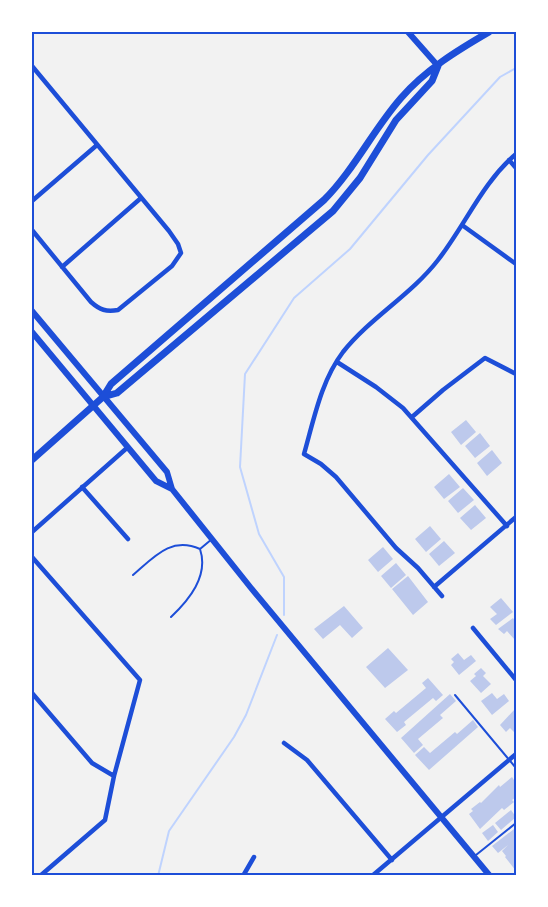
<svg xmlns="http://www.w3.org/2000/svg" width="548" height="907" viewBox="0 0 548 907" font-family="'Zilla Slab',serif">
	<rect width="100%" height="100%" fill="#f2f2f2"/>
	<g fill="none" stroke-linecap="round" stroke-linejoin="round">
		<path stroke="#bfd3fe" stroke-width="2" d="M284 615V577L259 534 240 467 245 374 294 298 350 249 428 155 500 77 516 68
			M158 876 169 831 234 737 246 715 277 635"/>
	</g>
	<path fill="#bdc9ec" d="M466 420 476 432 461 445 451 432Z
		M480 433 490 446 475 458 465 446Z
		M492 450 502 463 487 476 477 463Z
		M449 474 460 487 444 499 434 487Z
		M463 488 474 500 458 513 448 501Z
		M475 505 486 518 471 530 460 518Z
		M430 526 441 539 426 552 415 539Z
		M444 541 455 553 439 566 429 554Z
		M383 547 393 559 378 572 368 560Z
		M396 563 406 575 391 588 381 576Z
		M408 576 428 602 413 615 392 589Z
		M501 598 513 612 496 625 490 619 497 614 490 607Z
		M344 606 363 628 352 638 340 625 323 639 314 629Z
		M513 618 516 622 515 640 507 631 504 634 498 629Z
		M388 648 408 670 385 688 366 667Z
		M458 653 464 660 471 655 476 661 459 675 451 665 454 662 451 659Z
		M481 668 486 673 483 676 491 684 481 693 470 681 476 676 474 674Z
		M428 678 443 695 436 701 433 698 404 722 406 725 397 732 385 719 394 711 396 713 426 688 422 683Z
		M492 693 497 699 504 694 509 701 492 715 481 701Z
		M450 694 456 701 440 715 443 718 418 739 423 745 414 753 401 738Z
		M515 709 516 710V734L510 728 506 732 500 725Z
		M473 720 478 727 429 770 415 755 424 747 430 753 455 732 457 734Z
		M512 777 516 783V797L512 800 514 802 504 810 502 808 480 829 469 814 473 811 471 809 480 802 481 803 499 785 500 787Z
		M511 810 516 817 501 830 495 823Z
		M493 825 498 832 488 841 482 833Z
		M514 829 516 832V871L505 857 506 856 502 851 508 845 498 853 492 846Z"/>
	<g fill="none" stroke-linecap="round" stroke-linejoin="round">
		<path stroke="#1d4ed8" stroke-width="2" d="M133 575C154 557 171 536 200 549L212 539
			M171 617C189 600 209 576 200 549
			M455 695 516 768
			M476 855 516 823"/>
		<path stroke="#1d4ed8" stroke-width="4.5" d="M32 66 169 231 178 244 181 253 172 266 118 310C106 312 100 310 91 302L32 230
			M509 160 516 168
			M32 201 97 145
			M462 225 516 264
			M62 267 141 198
			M337 362 376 387 403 408 507 526
			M412 417 443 390 485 358 516 374
			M82 487 128 539
			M32 532 128 447
			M32 557 140 680 114 776 105 820 40 876
			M434 587 516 517
			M442 596 418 568 396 548 336 477 321 464 304 454C314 419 321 381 343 352 371 317 411 295 438 260 466 224 482 183 516 154
			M473 628 516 680
			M32 693 92 763 114 776
			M284 743 307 760 392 860
			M243 876 254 857
			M372 876 516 754"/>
		<path stroke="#1d4ed8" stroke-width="6" d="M408 32 438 66
			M32 311 167 472 172 489 251 588 490 876
			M32 332 156 481 172 489"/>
		<path stroke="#1d4ed8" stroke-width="7" d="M103 397 117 393 333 211 360 178 396 120 432 81 438 66
			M32 460 103 397 111 384 324 200C354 170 373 130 401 98 425 70 458 50 489 32"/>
	</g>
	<rect width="548" height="907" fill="none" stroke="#ffffff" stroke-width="66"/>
	<rect x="33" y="33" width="482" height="841" fill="none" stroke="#1d4ed8" stroke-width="2"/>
</svg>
